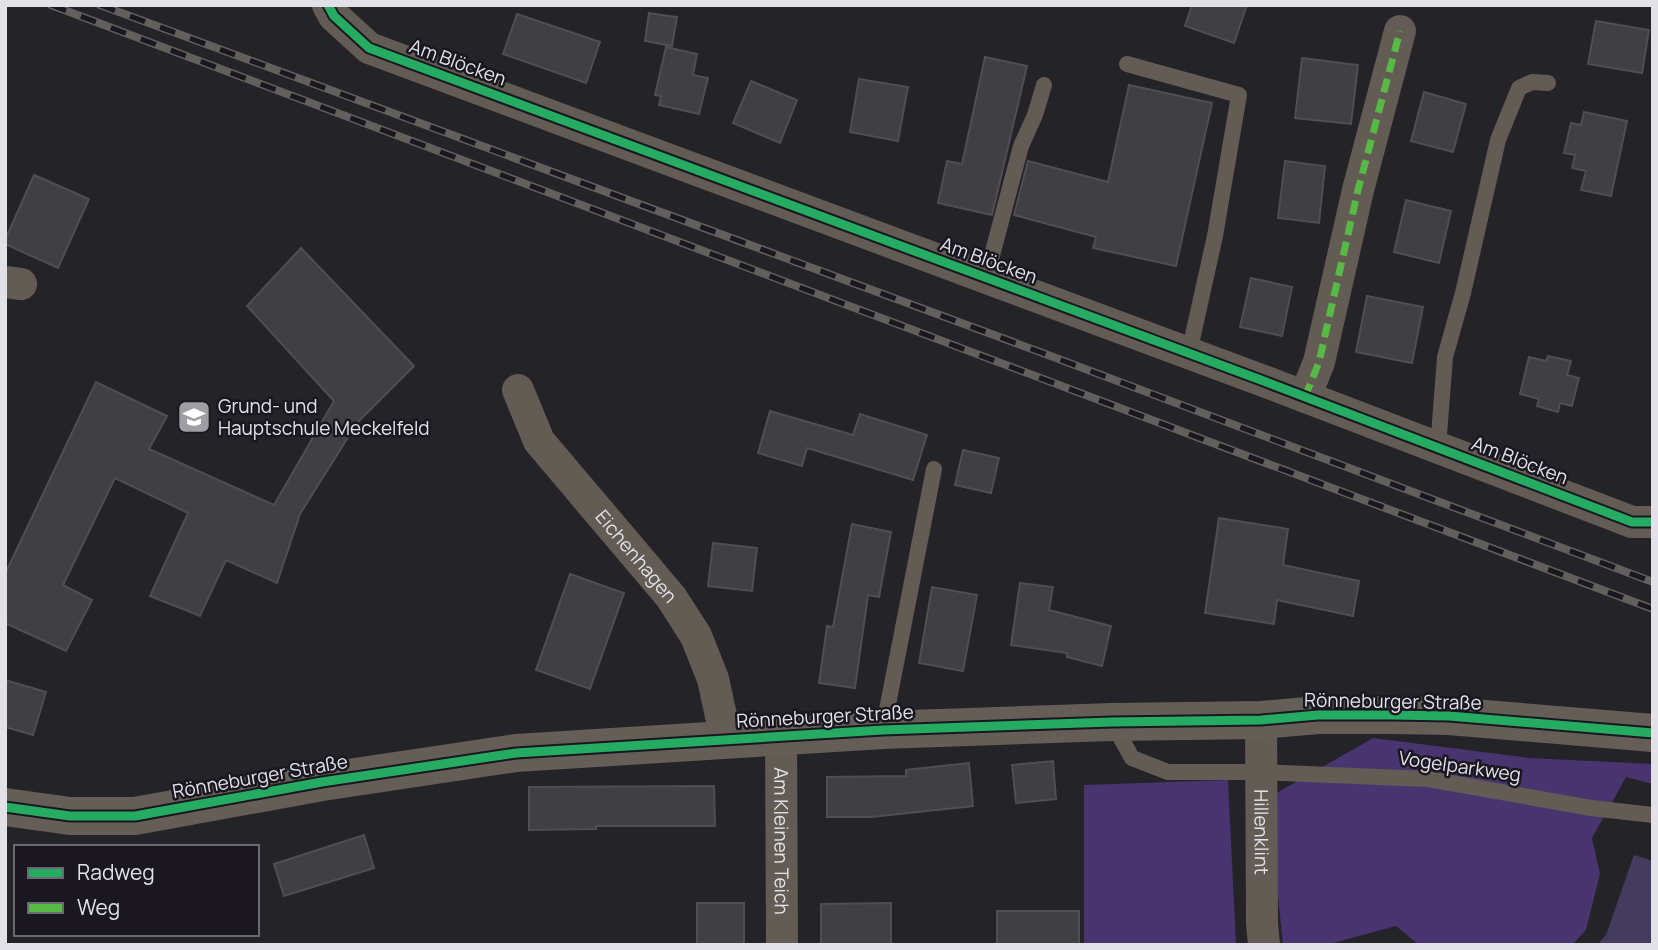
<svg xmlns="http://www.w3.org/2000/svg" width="1658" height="950" viewBox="0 0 1658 950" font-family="Manrope,sans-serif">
	<rect width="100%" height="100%" fill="#242328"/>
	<path fill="#453b5e" d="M1634 855 1653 861V945H1597L1606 935Z"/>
	<path fill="#48356f" d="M1373 738 1529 758 1653 764V784L1626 777 1592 838 1600 874 1586 930 1572 945H1419L1396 926 1326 945H1283L1268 798Z
		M1228 780 1236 945H1084V785Z"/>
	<path fill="#404044" stroke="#4f4e52" stroke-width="2" d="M1192 5H1247L1234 43 1185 26Z
		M649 13 677 17 672 46 645 41Z
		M517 14 600 42 586 83 503 54Z
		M1596 21 1649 30 1642 73 1588 64Z
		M666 47 697 54 693 75 708 78 699 114 659 105 661 96 655 95Z
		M985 57 1027 66 992 215 938 203 947 161 962 164Z
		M1302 58 1358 65 1351 124 1295 118Z
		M859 79 908 87 898 141 850 132Z
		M751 81 797 100 780 143 733 123Z
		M1129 85 1212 103 1176 266 1093 248 1096 237 1014 215 1028 161 1108 182Z
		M1424 92 1466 104 1453 152 1411 141Z
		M1584 112 1627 121 1611 196 1581 190 1586 171 1572 168 1575 155 1564 153 1571 123 1581 125Z
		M1285 161 1325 166 1319 223 1278 218Z
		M34 175 89 199 58 268 5 244V240Z
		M1406 200 1451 211 1439 263 1394 252Z
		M301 248 414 366 357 423 300 514 277 583 226 560 200 616 150 596 188 513 115 478 63 585 92 600 66 651 5 623V574L96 382 167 416 149 449 274 505 334 401 247 306Z
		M1251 278 1292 287 1282 336 1240 327Z
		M1367 296 1423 307 1412 363 1356 352Z
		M1548 356 1571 361 1567 375 1579 378 1572 406 1560 403 1558 412 1537 406 1539 399 1520 394 1529 357 1546 361Z
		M770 411 853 435 860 414 927 435 913 480 807 448 802 466 758 453Z
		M963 450 999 458 991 493 955 485Z
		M1219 518 1288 529 1283 565 1359 581 1353 616 1277 600 1274 624 1205 613Z
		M852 524 891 532 879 597 868 595 855 688 819 683 827 626 833 627Z
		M713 543 757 548 752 591 708 586Z
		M570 574 624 593 590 689 536 670Z
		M1020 583 1053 587 1049 610 1111 626 1102 666 1067 657V653L1011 645Z
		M932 587 977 595 963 671 919 663Z
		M5 680 46 692 33 735 5 727Z
		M1053 761 1056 799 1016 803 1012 765Z
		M969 763 973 806 871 817H827V777L906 776V770Z
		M714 786 715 826H596V829L529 830V787Z
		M364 835 374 868 284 896 274 864Z
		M697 903H744V945H697Z
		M891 903V945H821V904Z
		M997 911H1079V945H997Z"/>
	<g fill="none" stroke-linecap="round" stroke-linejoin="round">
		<path stroke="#635c54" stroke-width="16" d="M1127 64 1239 95 1215 236 1189 353
			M986 278 1021 146 1035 115 1044 85
			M1438 448 1445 357 1463 293 1498 140 1519 88 1532 82 1548 83
			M1112 722 1132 758 1168 772H1260L1428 779 1591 808 1653 815
			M883 730 934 469"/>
		<g stroke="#635c54" stroke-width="32">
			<path d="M328 5 334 16 369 48 1261 380 1632 522H1653"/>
			<path d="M5 282 21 284"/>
			<path id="s1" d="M518 390 539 441 671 597 696 636 713 679 726 739"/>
			<path d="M1305 397 1319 362 1358 190 1400 31"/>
			<path id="s2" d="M1261 720 1262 923 1264 945"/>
			<path id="s3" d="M781 736 782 945"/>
		</g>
		<path stroke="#655e57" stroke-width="38" d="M5 807 70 816H135L322 782 516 753 883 730 1112 722 1261 720 1318 715H1392L1449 716 1653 733"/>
		<defs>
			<path id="rail" d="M51 5 1653 609
				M100 5 1040 352 1653 582"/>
		</defs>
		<use href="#rail" stroke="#635f5d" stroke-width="8"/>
		<use href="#rail" stroke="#1a1721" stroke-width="5" stroke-dasharray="16" stroke-linecap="butt"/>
		<path stroke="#58b947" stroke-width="7" stroke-dasharray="14 7" stroke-linecap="butt" d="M1305 397 1319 362 1358 190 1400 31"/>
		<defs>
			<path id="cycleway" d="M328 5 334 16 369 48 1261 380 1632 522H1653
				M5 807 70 816H135L322 782 516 753 883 730 1112 722 1261 720 1318 715H1392L1449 716 1653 733"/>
		</defs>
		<use href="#cycleway" stroke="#1a1721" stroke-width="13"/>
		<use href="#cycleway" stroke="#26ab63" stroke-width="9"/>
	</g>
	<defs>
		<symbol id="school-square" viewBox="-11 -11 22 22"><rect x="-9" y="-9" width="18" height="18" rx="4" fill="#a09ea4" stroke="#1a1721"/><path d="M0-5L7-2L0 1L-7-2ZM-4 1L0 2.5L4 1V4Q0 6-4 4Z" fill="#fff"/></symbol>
	</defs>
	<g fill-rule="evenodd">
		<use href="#school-square" x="175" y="398" width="38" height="38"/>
	</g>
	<g text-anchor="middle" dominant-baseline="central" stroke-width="5" stroke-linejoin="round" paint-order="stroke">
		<g font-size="19" fill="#e2e1e7" stroke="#1a1721">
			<text transform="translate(458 62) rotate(20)">Am Blöcken</text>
			<text transform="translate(989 260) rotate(20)">Am Blöcken</text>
			<text transform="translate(1520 460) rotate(21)">Am Blöcken</text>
			<text stroke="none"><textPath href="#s1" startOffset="206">Eichenhagen</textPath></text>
			<text transform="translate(1393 701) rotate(1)">Rönneburger Straße</text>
			<text transform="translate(825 716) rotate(-3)">Rönneburger Straße</text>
			<text transform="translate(1460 766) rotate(8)">Vogelparkweg</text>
			<text transform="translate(260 776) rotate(-10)">Rönneburger Straße</text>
			<text stroke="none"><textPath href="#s2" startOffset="112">Hillenklint</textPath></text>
			<text stroke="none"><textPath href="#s3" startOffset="105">Am Kleinen Teich</textPath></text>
		</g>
		<g font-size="19" fill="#e2e1e7" stroke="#1a1721" text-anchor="start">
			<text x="218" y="406">Grund- und<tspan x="218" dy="22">Hauptschule Meckelfeld</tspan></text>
		</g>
	</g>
	<rect width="1658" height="950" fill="none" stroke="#e2e1e7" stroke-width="14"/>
	<rect x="14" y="845" width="245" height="91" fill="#1a1721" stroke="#6a6870" stroke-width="2"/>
	<rect x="28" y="868" width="35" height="10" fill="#26ab63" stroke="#6a6870" stroke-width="2"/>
	<text x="77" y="880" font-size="21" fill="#e2e1e7">Radweg</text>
	<rect x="28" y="903" width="35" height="10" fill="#58b947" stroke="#6a6870" stroke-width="2"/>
	<text x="77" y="915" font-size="21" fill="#e2e1e7">Weg</text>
</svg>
